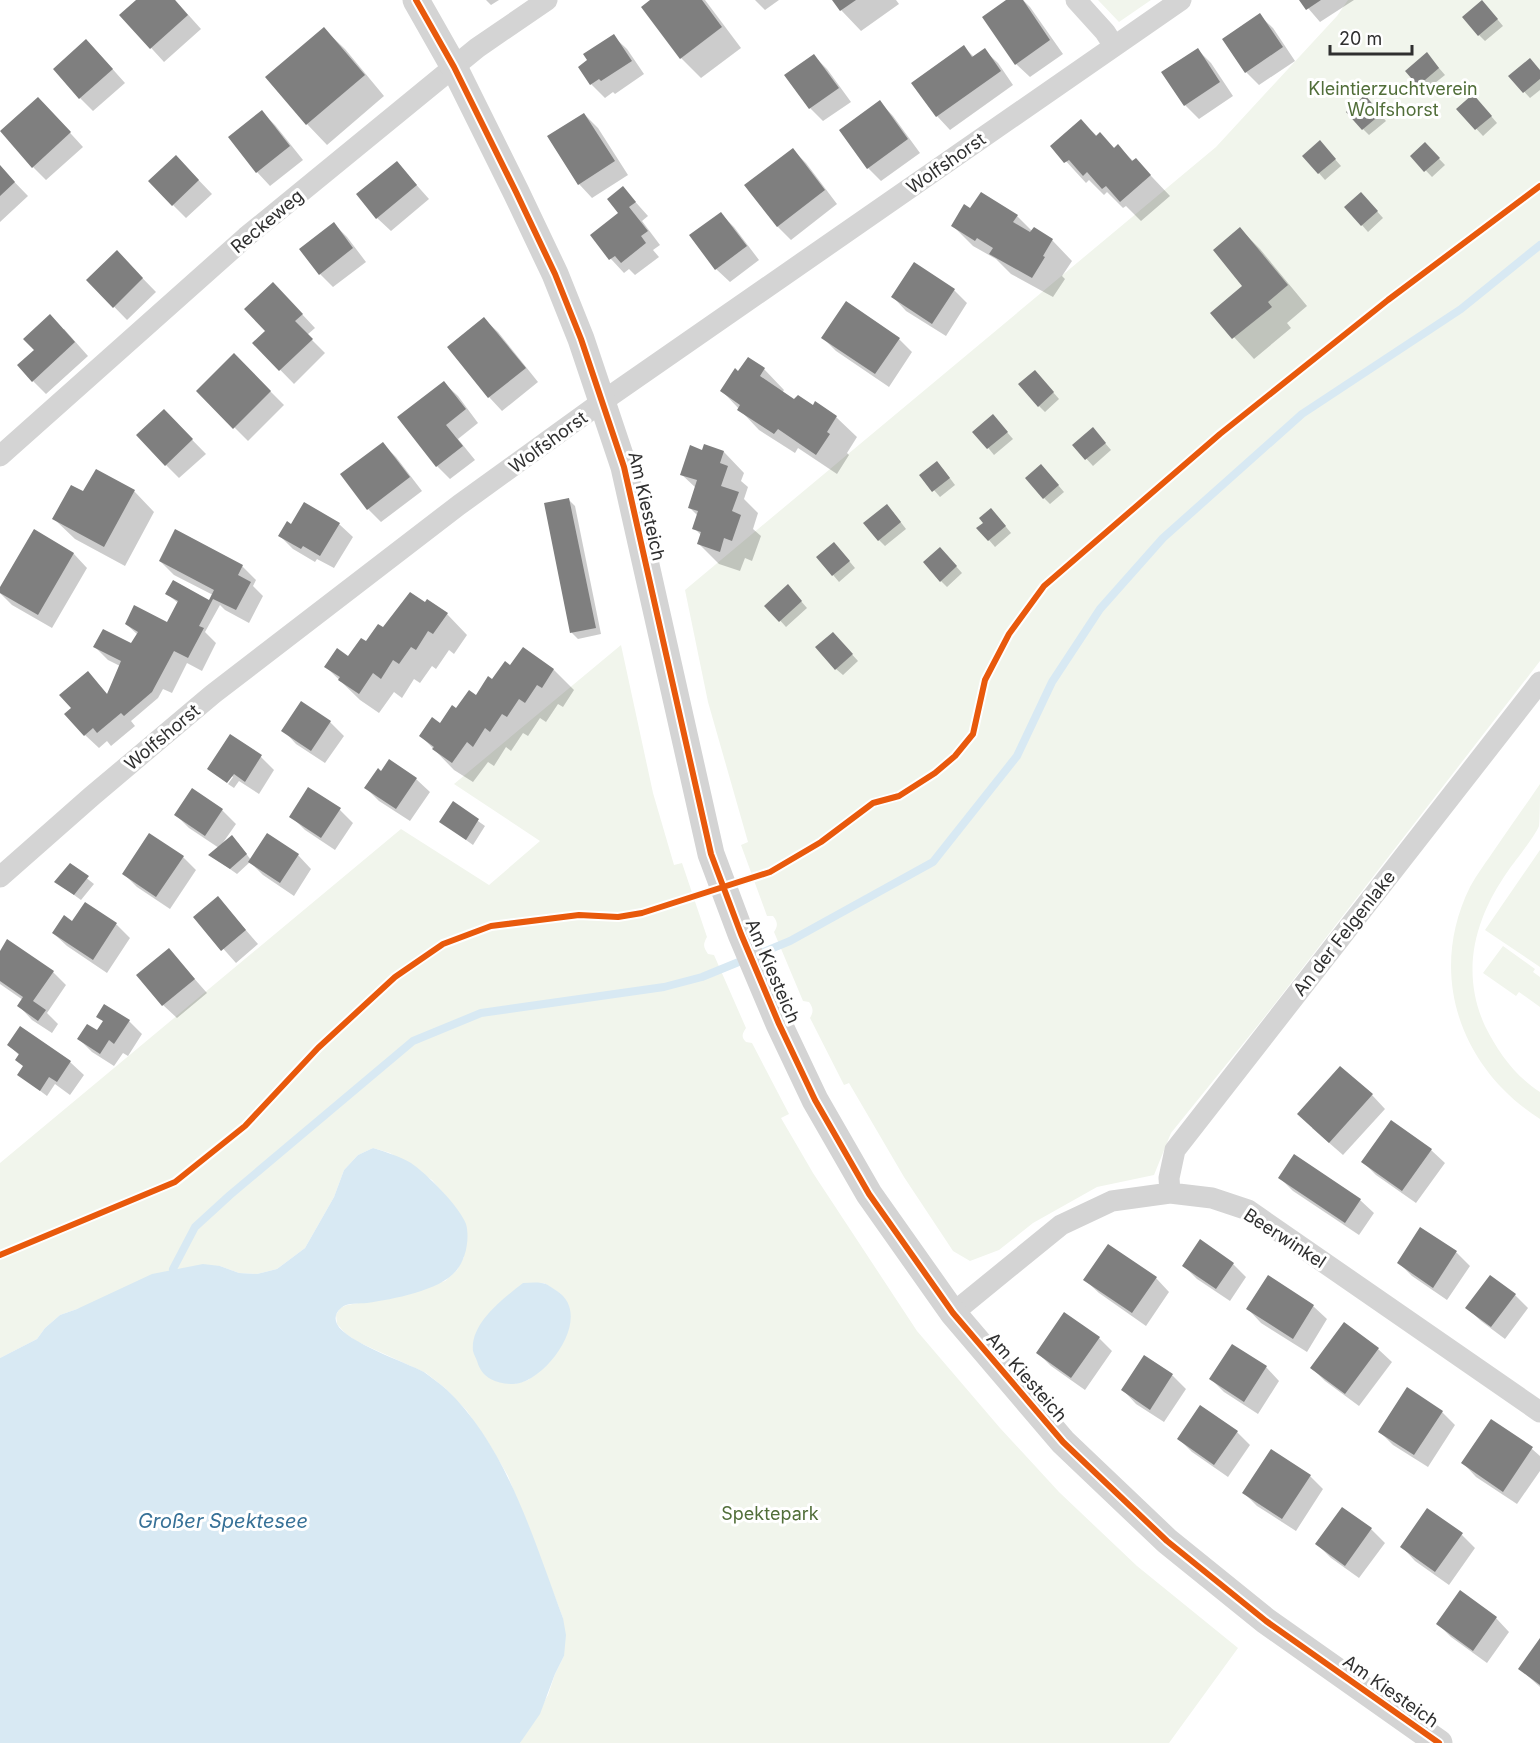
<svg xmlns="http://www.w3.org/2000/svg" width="1540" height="1743" viewBox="0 0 1540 1743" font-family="Inter,sans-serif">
	<rect width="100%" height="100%" fill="#fff"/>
	<path fill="#f1f5ec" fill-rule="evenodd" d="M1098 0H1151L1119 22Z
		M1348 0H1540V661L1263 1019 1171 1133 1154 1175 1097 1187 1033 1223 999 1250 970 1261 953 1251 904 1177 849 1083 844 1085 810 1018C814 1011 813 1008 809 1002L803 1001 774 932C778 926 778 922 773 916H767L741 845 748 842 708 702 685 590 1216 147 1337 16Z
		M621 645 653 793 674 865 682 863 707 937C703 944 703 947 708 954L714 955 746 1028C742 1034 741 1037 746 1042L752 1043 789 1114 781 1118 813 1173 917 1331 1000 1428 1059 1492 1137 1566 1238 1648 1169 1743H520L548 1695 555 1674 564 1656 563 1618 508 1476 488 1442 467 1411 445 1388 426 1373 358 1342 346 1334 337 1324 336 1315 340 1308 347 1305 388 1298 445 1281 457 1270 464 1257 465 1223 452 1204 432 1180 390 1153 373 1148 358 1155 344 1170 334 1197 305 1248 277 1269 257 1274 239 1273 220 1266 77 1309 60 1315 45 1328 37 1339 0 1358V1163L401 829 489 885 540 841 454 784ZM523 1283H544L561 1294 546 1366 528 1380 515 1384Z
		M1540 784C1540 795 1540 817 1539 826 1534 838 1516 859 1508 871 1475 918 1460 971 1485 1026 1498 1052 1515 1076 1540 1092V1119C1460 1068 1427 974 1470 887 1477 874 1487 861 1495 849 1510 827 1525 806 1540 784Z
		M1540 850V967L1485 930Z
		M1503 946 1535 969 1533 972 1540 977V1007L1519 992 1516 996 1483 973Z"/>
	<path fill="#d8e9f3" d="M373 1148C386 1152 399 1156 411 1163 426 1173 460 1207 466 1224 470 1238 466 1260 456 1271 439 1291 393 1299 367 1303 359 1304 348 1302 341 1308 336 1312 334 1318 337 1324 346 1342 405 1362 424 1372 431 1377 439 1383 446 1389 507 1446 534 1541 563 1618L566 1635 564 1656 555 1674 540 1714 520 1743H0V1358L37 1339 45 1328 60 1315 77 1309 152 1274 203 1264 220 1266 239 1273 257 1274 277 1269 305 1248 334 1197 344 1170 358 1155Z
		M523 1283C529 1283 535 1282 541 1283 547 1283 552 1288 557 1291 596 1316 543 1387 510 1384 496 1383 483 1378 478 1364 477 1360 474 1355 473 1351 470 1323 504 1298 523 1283Z"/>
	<path fill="#0003" d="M138 0H175L201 29 164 62 121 15Z
		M486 0H499L491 5Z
		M653 0H705L741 48 701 78 681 58Z
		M755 0H779L765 10Z
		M834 0H896L899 4 861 31 841 10Z
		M1008 0H1023L1030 7 1063 54 1030 77 1016 64Z
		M1301 0H1354L1320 22Z
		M1488 8 1503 26 1485 41 1479 35Z
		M1259 15 1273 28 1295 61 1259 85 1246 72Z
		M324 29 345 49 384 96 327 145 307 124 267 77Z
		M613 36 627 49 644 74 615 94 613 92 605 98 591 84Z
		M964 47 974 57 984 50 998 63 1013 85 950 130 937 116 913 84Z
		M1198 50 1211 63 1233 96 1199 119 1185 105 1163 72Z
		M100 55 125 83 93 111 80 98Z
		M814 56 827 69 851 102 823 121 810 108Z
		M1433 61 1445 75 1425 91 1419 85Z
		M1540 71V90L1530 98 1510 76Z
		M880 102 893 116 920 153 881 181 868 168Z
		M1479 102 1497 123 1483 136 1458 109Z
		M1371 104 1386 121 1369 135 1363 129Z
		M51 112 83 147 46 180 33 167Z
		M262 112 275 125 303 160 270 186 257 172Z
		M584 114 598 128 628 175 592 198 579 184 549 137Z
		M1081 121 1097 136 1100 134 1115 149 1118 146 1134 162 1136 160 1170 196 1141 221 1126 206 1123 208 1107 192 1104 195 1089 180 1086 183 1052 146Z
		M1425 144 1445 165 1432 177 1412 156Z
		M1326 149 1341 166 1325 180 1304 156Z
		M793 150 806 163 837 204 791 240 778 227 746 185Z
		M397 163 429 199 391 231 377 218Z
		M0 167 28 196 0 222Z
		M190 171 212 194 186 218 173 205Z
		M623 188 648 216 642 221 660 245 653 250 659 257 635 275 629 269 624 273 611 259 592 235 620 213Z
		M1367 200 1383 218 1368 232 1347 208Z
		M971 210 1017 216 1033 232 1052 240 1072 261 1062 276 1065 279 1053 297 1011 274 996 259 973 246 953 226Z
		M721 214 734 227 759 260 730 282 716 269Z
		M334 224 347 237 366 262 333 287 320 274Z
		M1240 229 1260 249 1307 306 1287 323 1291 328 1254 359 1212 313 1244 286Z
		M117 252 156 292 127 320 88 280Z
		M954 290 967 303 946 336 906 311 893 297Z
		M286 297 315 328 307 335 325 353 294 384 254 343 267 331Z
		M484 319 498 332 538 382 502 411 489 397 449 347Z
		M64 329 88 356 46 394 33 381Z
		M823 338 899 339 912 352 889 387 836 351Z
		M234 355 284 405 248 441 198 391Z
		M764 369 784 390 782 393 795 401 814 407 816 403 836 417 857 437 847 453 849 455 837 474 798 448 795 453 759 430 722 391 739 373Z
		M1041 378 1059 399 1045 412 1039 406Z
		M444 383 458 396 478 423 458 439 475 460 450 479 437 466Z
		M164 411 206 454 179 478 166 465Z
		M999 423 1013 439 994 455 975 432Z
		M1099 436 1111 450 1093 466 1074 445Z
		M383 444 396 457 422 491 381 522 368 509Z
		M703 451 724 452 744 473 741 481 748 487 744 499 758 513 753 529 761 536 752 561 745 558 740 571 719 564 698 543 701 535 694 528 698 516 689 507 696 488 681 474Z
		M943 469 955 485 940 497 921 475Z
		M1047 472 1064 492 1050 504 1044 498Z
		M134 491 154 512 125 566 75 539 54 519 84 494Z
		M569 500 575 506 601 634 578 639 572 633 545 504Z
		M893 512 906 529 885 546 879 540Z
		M997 516 1011 533 995 547 989 540Z
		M339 524 353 537 334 568 317 559 315 562 293 549 280 536 292 526Z
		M34 531 74 554 87 568 52 628 12 605 0 593Z
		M840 550 855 568 839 582 818 557Z
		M946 555 962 573 947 587 941 581Z
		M160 561 242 566 256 580 253 586 263 596 249 623 225 610 220 605 205 632 216 643 202 671 187 663 172 693 163 689 158 698 131 721 135 726 111 746 107 741 99 748 85 735 101 687 108 695 120 666 108 660 95 647 132 645 138 635 126 624H167L178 603 167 594 210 602 213 595 174 575Z
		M794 593 807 608 786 627 767 606Z
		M447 614 467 635 454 654 449 650 436 669 432 666 420 683 414 679 402 698 394 692 379 713 360 700 326 667 349 658 384 629Z
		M839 640 858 661 843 675 836 669Z
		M523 649 554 670 574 690 563 707 558 704 546 722 540 718 528 736 523 733 511 751 506 747 494 766 488 762 473 782 454 770 421 736 440 725 457 710 476 697 511 667Z
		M301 703 330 722 344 736 325 763 296 744 283 730Z
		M231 736 261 757 274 770 259 794 239 781 234 788 228 784 233 777 231 775 226 782 209 769Z
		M382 773 416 779 430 792 410 821 379 801 366 788Z
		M192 790 222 810 236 824 222 844 238 843 251 860 298 855 311 869 294 896 263 875 250 862 237 874 210 855 219 848 189 828 176 815Z
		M454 804 485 826 473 845 441 822Z
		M340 810 353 823 335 850 305 830 291 816Z
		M183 857 196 870 170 909 137 887 124 874Z
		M70 865 94 884 81 900 56 882Z
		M218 898 258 944 236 963 195 917Z
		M85 904 117 925 130 938 107 973 67 946 53 933 73 923Z
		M169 950 207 993 177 1018 163 1005Z
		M0 953 53 972 66 985 47 1013 58 1024 52 1033 32 1020 19 1006 23 1000 0 984Z
		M98 1016 129 1021 142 1034 128 1056 123 1053 114 1066 92 1052 79 1039 97 1032 104 1022Z
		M9 1045 70 1062 84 1075 70 1095 55 1084 47 1096 19 1075 24 1067 20 1056Z
		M1372 1095 1385 1109 1343 1155 1312 1128Z
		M1431 1150 1445 1163 1416 1203 1376 1175 1363 1162Z
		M1280 1178 1360 1200 1374 1213 1359 1235 1293 1191Z
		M1421 1229 1457 1253 1470 1266 1447 1300 1412 1276 1399 1263Z
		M1233 1264 1246 1277 1230 1301 1197 1279 1184 1266Z
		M1268 1277 1313 1306 1327 1319 1307 1352 1261 1323 1248 1309Z
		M1156 1278 1169 1292 1146 1326 1099 1293 1085 1280Z
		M1515 1295 1528 1308 1505 1339 1481 1321 1467 1308Z
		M1344 1324 1378 1349 1392 1362 1359 1406 1325 1381 1312 1368Z
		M1099 1338 1112 1351 1085 1390 1051 1366 1038 1353Z
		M1145 1357 1173 1376 1186 1389 1164 1422 1136 1404 1123 1390Z
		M1266 1367 1279 1381 1258 1414 1224 1392 1211 1379Z
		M1442 1412 1455 1425 1428 1467 1393 1445 1380 1432Z
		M1492 1421 1532 1449 1540 1456V1471L1517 1504 1476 1477 1463 1463Z
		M1237 1432 1250 1445 1228 1477 1192 1452 1179 1439Z
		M1310 1476 1323 1489 1296 1531 1257 1506 1244 1493Z
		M1343 1509 1371 1529 1385 1543 1359 1578 1331 1558 1317 1544Z
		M1462 1535 1475 1548 1449 1585 1415 1561 1402 1547Z
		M1460 1592 1496 1618 1509 1632 1487 1663 1451 1637 1438 1624Z
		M1540 1641V1687L1520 1669Z"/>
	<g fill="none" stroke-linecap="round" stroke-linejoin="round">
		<path stroke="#d8e9f3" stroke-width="8" d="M173 1269 195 1227 230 1195 413 1041 481 1013 664 987 702 977 790 941 933 862 1017 756 1052 682 1100 609 1163 538 1302 414 1461 309 1540 245"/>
	</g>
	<path fill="#7f7f7f" d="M136 0H175L188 15 150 49 119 15Z
		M650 0H702L722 27 680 59 641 7Z
		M832 0H856L840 11Z
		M1006 0H1023L1050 40 1015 65 982 17Z
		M1299 0H1321L1306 10Z
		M1482 0 1498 19 1478 36 1462 17Z
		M1260 13 1283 47 1245 73 1222 39Z
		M324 27 365 75 306 125 265 77Z
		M614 34 632 61 601 81 599 79 590 85 578 67 587 60 583 54Z
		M86 39 113 69 79 99 53 69Z
		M964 45 972 57 985 48 1001 71 936 117 911 83Z
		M1198 48 1220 82 1184 106 1161 72Z
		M1427 52 1439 68 1418 86 1405 71Z
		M814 54 839 88 809 109 784 75Z
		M1530 58 1540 70V79L1523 93 1508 76Z
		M1473 94 1492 116 1475 130 1456 109Z
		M1365 95 1381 114 1362 130 1346 112Z
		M38 97 71 132 32 168 0 131Z
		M880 100 908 139 867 169 839 130Z
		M262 110 290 146 256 173 228 137Z
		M584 113 615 161 578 185 547 136Z
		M1081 119 1096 136 1100 132 1114 148 1118 144 1132 161 1136 158 1151 175 1120 202 1106 186 1102 189 1087 172 1083 176 1069 160 1064 163 1050 146Z
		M1320 140 1336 159 1318 174 1302 156Z
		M1425 142 1440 158 1424 172 1410 156Z
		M793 148 825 190 777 227 744 185Z
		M176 155 199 180 172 206 148 181Z
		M397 161 417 185 376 219 356 194Z
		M0 165 15 182 0 196Z
		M623 186 636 202 629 207 648 231 641 236 646 243 621 263 615 256 609 260 590 235 618 213 607 199Z
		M981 192 1018 215 1013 222 1030 232 1034 227 1053 239 1043 256 1045 257 1032 278 989 254 993 248 977 238 975 241 951 226 964 204 970 208Z
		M1361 192 1378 211 1361 226 1344 207Z
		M721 212 747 246 715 270 689 235Z
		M334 222 353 248 319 275 299 249Z
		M1240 227 1288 285 1268 302 1272 307 1232 339 1210 313 1242 286 1213 250Z
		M117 250 143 278 113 308 86 280Z
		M914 262 955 289 932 324 891 297Z
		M273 282 303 314 295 321 313 339 279 371 252 343 265 331 244 309Z
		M846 301 900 338 875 374 821 338Z
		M50 314 75 342 32 382 17 365 34 350 23 339Z
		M484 317 526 368 488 398 447 347Z
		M234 353 271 391 233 429 196 391Z
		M748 357 765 368 760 376 794 399 798 395 813 405 815 401 837 416 827 432 830 434 816 455 778 429 774 434 737 410 740 405 720 391 735 368 738 371Z
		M1035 370 1054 392 1038 407 1018 384Z
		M444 381 466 409 446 425 463 446 436 467 397 417Z
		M164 409 193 439 165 466 136 435Z
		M993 414 1008 432 987 449 972 432Z
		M1093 427 1106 443 1085 460 1072 445Z
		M383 442 410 477 367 510 340 474Z
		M704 444 724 451 720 463 728 466 721 486 739 492 732 511 741 515 732 541 724 538 720 552 697 544 701 532 692 529 698 511 688 508 697 480 680 475 690 445 702 450Z
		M937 461 950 478 932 492 919 475Z
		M1041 464 1059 485 1043 499 1025 478Z
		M96 469 135 490 104 547 52 519 71 485 83 491Z
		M569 498 596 628 570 633 544 503Z
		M304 502 340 523 320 556 303 546 301 549 278 536 287 521 291 524Z
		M887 504 901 522 878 541 863 523Z
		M991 508 1006 526 988 541 976 528 983 523 979 518Z
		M34 529 74 553 38 615 0 593V587Z
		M175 529 243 565 238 575 251 582 236 610 213 599 199 626 204 628 188 658 174 651 152 692 124 716 121 713 97 733 93 728 84 736 64 714 71 708 59 695 88 671 107 694 121 661 93 647 103 629 131 643 138 632 125 624 134 605 167 622 178 601 165 594 173 580 209 600 214 590 159 561Z
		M834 542 850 561 832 576 816 557Z
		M940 547 957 566 940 582 923 562Z
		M788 584 802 601 779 622 764 606Z
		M410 592 425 602 427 599 448 613 433 634 428 631 416 650 411 647 399 664 393 660 381 679 373 673 359 694 338 680 340 677 324 667 337 648 348 656 361 638 366 641 378 624 383 627Z
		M833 632 853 654 835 670 815 647Z
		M523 647 554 669 542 688 537 685 525 703 519 699 507 717 502 714 490 732 485 728 473 747 467 742 452 763 432 749 434 747 419 736 432 717 440 723 452 705 456 708 469 690 476 695 488 676 492 679 505 661 510 665Z
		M301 701 331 721 311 751 281 731Z
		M230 734 262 755 245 782 234 774 227 783 207 769Z
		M389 759 417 778 396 809 364 788 378 768 381 771Z
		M308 787 341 808 321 838 289 817Z
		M192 788 223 809 205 836 174 815Z
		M453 801 479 819 466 840 439 822Z
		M149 833 184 856 156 897 122 874Z
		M267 833 299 854 280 883 248 862Z
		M232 835 247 854 230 869 208 855Z
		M70 863 89 876 74 895 54 882Z
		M218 896 246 930 221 951 193 917Z
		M85 902 117 923 93 960 52 933 64 915 72 921Z
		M7 939 54 971 33 1001 46 1010 38 1021 17 1006 23 997 0 981V951Z
		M169 948 195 979 162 1006 136 975Z
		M104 1004 130 1020 114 1044 109 1040 100 1054 77 1039 87 1024 97 1030 103 1021 96 1017Z
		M20 1026 71 1061 57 1082 49 1077 40 1091 17 1075 23 1066 15 1060 19 1054 7 1045Z
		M1340 1066 1373 1094 1329 1143 1297 1114Z
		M1391 1120 1432 1149 1402 1191 1361 1162Z
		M1294 1154 1361 1199 1345 1223 1278 1178Z
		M1420 1227 1457 1251 1433 1288 1397 1263Z
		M1200 1239 1234 1263 1216 1289 1182 1266Z
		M1108 1244 1157 1277 1132 1313 1083 1280Z
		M1268 1275 1314 1305 1293 1339 1246 1309Z
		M1490 1275 1516 1294 1491 1327 1465 1308Z
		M1064 1312 1100 1337 1071 1378 1036 1353Z
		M1344 1322 1379 1348 1345 1394 1310 1368Z
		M1232 1344 1267 1366 1244 1402 1209 1379Z
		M1144 1355 1173 1374 1150 1410 1121 1390Z
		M1407 1387 1443 1411 1414 1455 1378 1432Z
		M1200 1405 1238 1431 1214 1465 1177 1439Z
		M1491 1419 1533 1447 1503 1492 1461 1463Z
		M1271 1449 1311 1475 1282 1519 1242 1493Z
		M1342 1507 1372 1528 1345 1566 1315 1544Z
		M1427 1508 1463 1533 1435 1572 1400 1547Z
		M1460 1590 1497 1617 1473 1651 1436 1624Z
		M1540 1638V1685L1518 1669Z"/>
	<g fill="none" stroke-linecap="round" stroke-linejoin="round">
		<path stroke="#d4d4d4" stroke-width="21" d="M1076 0 1105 32 1114 46
			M0 456 246 237 477 48 547 0
			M0 877 92 796 213 694 459 505 603 401 1181 0
			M1170 1193 1169 1178 1175 1150 1540 682
			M953 1313 1061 1225 1112 1201 1170 1193 1212 1198 1248 1210 1540 1412"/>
		<path stroke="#d4d4d4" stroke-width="27" d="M416 0 454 67 516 192 555 274 581 339 624 467 711 854 741 934 779 1024 815 1100 869 1194 953 1313 1063 1442 1167 1541 1266 1621 1439 1743"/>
		<defs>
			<path id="cycleway" d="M416 0 454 67 516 192 555 274 581 339 624 467 711 854 741 934 779 1024 815 1100 869 1194 953 1313 1063 1442 1167 1541 1266 1621 1439 1743
				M0 1255 175 1182 245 1126 318 1048 395 977 443 944 491 926 579 915 618 917 642 913 770 872 821 842 873 803 899 796 935 773 955 756 973 734 985 680 1009 634 1044 586 1220 434 1388 300 1540 186"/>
		</defs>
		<use href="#cycleway" stroke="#fff" stroke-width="10"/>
		<use href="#cycleway" stroke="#e8590c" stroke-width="6"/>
	</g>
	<g text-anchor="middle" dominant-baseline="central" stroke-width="6" stroke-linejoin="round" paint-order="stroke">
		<g font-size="18" fill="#516e39" stroke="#fff">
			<text x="1393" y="88">Kleintierzuchtverein<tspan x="1393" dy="21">Wolfshorst</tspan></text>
			<text x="770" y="1513">Spektepark</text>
		</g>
		<g font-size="18" fill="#2f2f2f" stroke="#fff">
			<text transform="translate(946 163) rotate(-35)">Wolfshorst</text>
			<text transform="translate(267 221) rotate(-40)">Reckeweg</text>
			<text transform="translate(548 442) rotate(-36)">Wolfshorst</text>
			<text transform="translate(647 506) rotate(77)">Am Kiesteich</text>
			<text transform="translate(162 737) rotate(-40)">Wolfshorst</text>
			<text transform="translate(1344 933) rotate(-52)">An der Felgenlake</text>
			<text transform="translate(773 971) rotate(67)">Am Kiesteich</text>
			<text transform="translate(1285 1238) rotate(33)">Beerwinkel</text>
			<text transform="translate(1027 1377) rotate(49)">Am Kiesteich</text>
			<text transform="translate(1391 1691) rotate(35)">Am Kiesteich</text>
		</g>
		<g font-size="20" font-style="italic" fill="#377197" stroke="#fff">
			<text x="223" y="1521">Großer Spektesee</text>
		</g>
	</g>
	<path d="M1330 45v9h82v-9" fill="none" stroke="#2f2f2f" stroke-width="3"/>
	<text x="1339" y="45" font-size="18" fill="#2f2f2f" stroke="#ffffff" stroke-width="4.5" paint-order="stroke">20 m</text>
</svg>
